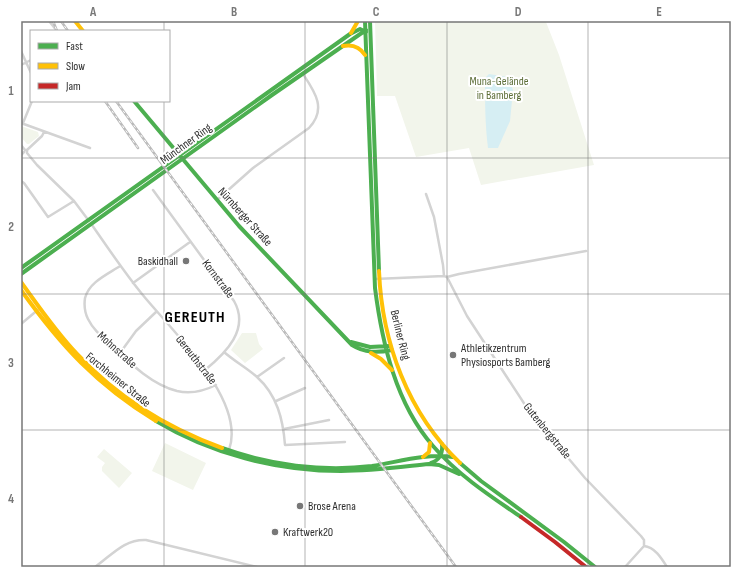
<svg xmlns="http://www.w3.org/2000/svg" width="752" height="588" viewBox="0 0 752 588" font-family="'Sofia Sans Condensed',sans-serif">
	<rect width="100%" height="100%" fill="#fff"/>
	<path fill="#f2f5eb" d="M375 21 546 22 559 55 594 165 481 185 469 148 416 157 395 96H377Z
		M21 126 38 132 39 136 29 144H27L21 137Z
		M242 333H256L259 344 263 349 245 363 231 350Z
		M165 443 206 463 193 490 152 471Z
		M104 449 132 473 119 488 102 471V467L105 463 97 457Z"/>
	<path fill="#d6eef3" d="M489 74 508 77 513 90 510 121 498 148H488C485 125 485 102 485 78Z"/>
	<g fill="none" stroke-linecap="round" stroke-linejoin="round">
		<path stroke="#d3d3d3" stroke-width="2.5" d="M49 21 57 31
			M21 51 31 73
			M21 65 31 60
			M21 123 90 148
			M23 123 32 101
			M21 145 25 150H27V153L37 165 74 201 89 221
			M27 150 42 136 44 132
			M21 155 24 152
			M21 181 24 183 48 217 74 201
			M153 190 234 301C250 329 226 353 205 370
			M426 194 434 217 443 265 444 276
			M217 200 253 168 309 128C327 109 315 92 303 74
			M92 225C108 248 124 272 142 294 171 330 247 400 229 450
			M120 266C108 274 89 282 85 298 84 305 85 313 88 319 93 329 100 335 108 342 128 361 150 384 177 391 190 394 204 391 216 385
			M447 277 459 274 586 251
			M375 279 444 276 447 277 467 316 531 414 585 478 641 536 644 540V546
			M133 283 190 242
			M21 324 40 308
			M224 352C234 361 247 368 257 377 277 395 283 419 285 445L345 442
			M120 353 136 331 156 312
			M257 377 284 358
			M276 401 305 388
			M284 429 329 420
			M644 546C655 547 662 559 667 567
			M95 567C112 555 124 539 146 540L257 567
			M625 567 644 546"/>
		<path stroke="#4caf50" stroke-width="4" d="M365 21 375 288C382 343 396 404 433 446 458 475 490 496 521 517
			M370 21 379 271
			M134 101 239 226 352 345C365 353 377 353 392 350
			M21 268 350 34 360 29 366 32
			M21 274 272 95 366 30
			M351 342 370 347 389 346
			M156 421C211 454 277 471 341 471 371 471 400 467 429 464L439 465 459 474
			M222 448C269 465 322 472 372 466 398 462 426 453 453 457
			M431 463C440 460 443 454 442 444
			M460 463 481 481 564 542 595 567"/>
		<path stroke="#ffc107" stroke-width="4" d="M75 21 83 31
			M351 33 358 21
			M343 46C353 44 360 47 365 55
			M379 271C382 343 408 413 460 463
			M21 282C39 307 56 332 77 354 117 397 167 428 222 448
			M21 290C61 346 97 385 156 421
			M371 353 381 359 392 370
			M423 457 429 452 430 443"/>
		<path stroke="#c62828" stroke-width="4" d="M521 517 555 542 586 567"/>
		<defs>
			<path id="rail" d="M53 21 57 31
				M61 21 68 31
				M105 101 138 148
				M116 101 456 567"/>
		</defs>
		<use href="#rail" stroke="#bababa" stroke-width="2.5"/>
		<use href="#rail" stroke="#fff" stroke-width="1" stroke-dasharray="3" stroke-linecap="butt"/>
	</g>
	<path fill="none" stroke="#777" stroke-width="1" stroke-opacity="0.55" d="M164 21V31M305 21V567M447 21V567M588 21V567M164 101V567M21 158H731M21 294H731M21 430H731"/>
	<g fill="#777" stroke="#fff" stroke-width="1.5">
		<circle cx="186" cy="261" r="4"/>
		<circle cx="453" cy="355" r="4"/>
		<circle cx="300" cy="506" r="4"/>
		<circle cx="275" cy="532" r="4"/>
	</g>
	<g text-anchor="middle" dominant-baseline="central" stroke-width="4" stroke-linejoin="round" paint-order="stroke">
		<g font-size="12" fill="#5d6e38" stroke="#fff">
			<text x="499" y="81">Muna-Gelände<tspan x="499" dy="14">in Bamberg</tspan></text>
		</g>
		<g font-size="12" fill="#2e2e2e" stroke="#fff">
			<text transform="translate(186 144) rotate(-36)">Münchner Ring</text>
			<text transform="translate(245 217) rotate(48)">Nürnberger Straße</text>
			<text transform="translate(218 279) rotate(53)">Kornstraße</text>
			<text transform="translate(400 335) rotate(76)">Berliner Ring</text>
			<text transform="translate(117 350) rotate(42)">Mohnstraße</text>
			<text transform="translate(196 360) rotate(52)">Gereuthstraße</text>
			<text transform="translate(118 380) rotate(39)">Forchheimer Straße</text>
			<text transform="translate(547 431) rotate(51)">Gutenbergstraße</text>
		</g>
		<g font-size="12" fill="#2e2e2e" stroke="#fff" text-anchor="start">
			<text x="178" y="261" text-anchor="end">Baskidhall</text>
			<text x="461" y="348">Athletikzentrum<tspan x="461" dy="14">Physiosports Bamberg</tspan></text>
			<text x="308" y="506">Brose Arena</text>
			<text x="283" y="532">Kraftwerk20</text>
		</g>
		<g font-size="16" font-weight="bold" letter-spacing="1" fill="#000" stroke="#fff">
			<text x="195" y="317">GEREUTH</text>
		</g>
	</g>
	<rect width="752" height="588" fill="none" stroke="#ffffff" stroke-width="44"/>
	<rect x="30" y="30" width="140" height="72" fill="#ffffff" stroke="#ababab"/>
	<rect x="38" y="43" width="20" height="6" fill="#4caf50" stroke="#ababab"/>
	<text x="66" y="50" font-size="12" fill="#2e2e2e">Fast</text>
	<rect x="38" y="63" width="20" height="6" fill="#ffc107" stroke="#ababab"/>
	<text x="66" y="70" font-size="12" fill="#2e2e2e">Slow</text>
	<rect x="38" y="83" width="20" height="6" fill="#c62828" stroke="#ababab"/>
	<text x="66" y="90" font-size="12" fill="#2e2e2e">Jam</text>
	<rect x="22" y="22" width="708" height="544" fill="none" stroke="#777" stroke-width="1.5"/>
	<g font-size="13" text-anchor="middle" font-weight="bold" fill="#777">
		<text x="93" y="16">A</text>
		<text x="234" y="16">B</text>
		<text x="376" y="16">C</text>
		<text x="518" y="16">D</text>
		<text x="659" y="16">E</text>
		<text x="11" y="95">1</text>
		<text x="11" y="231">2</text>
		<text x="11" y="367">3</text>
		<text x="11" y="503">4</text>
	</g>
</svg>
